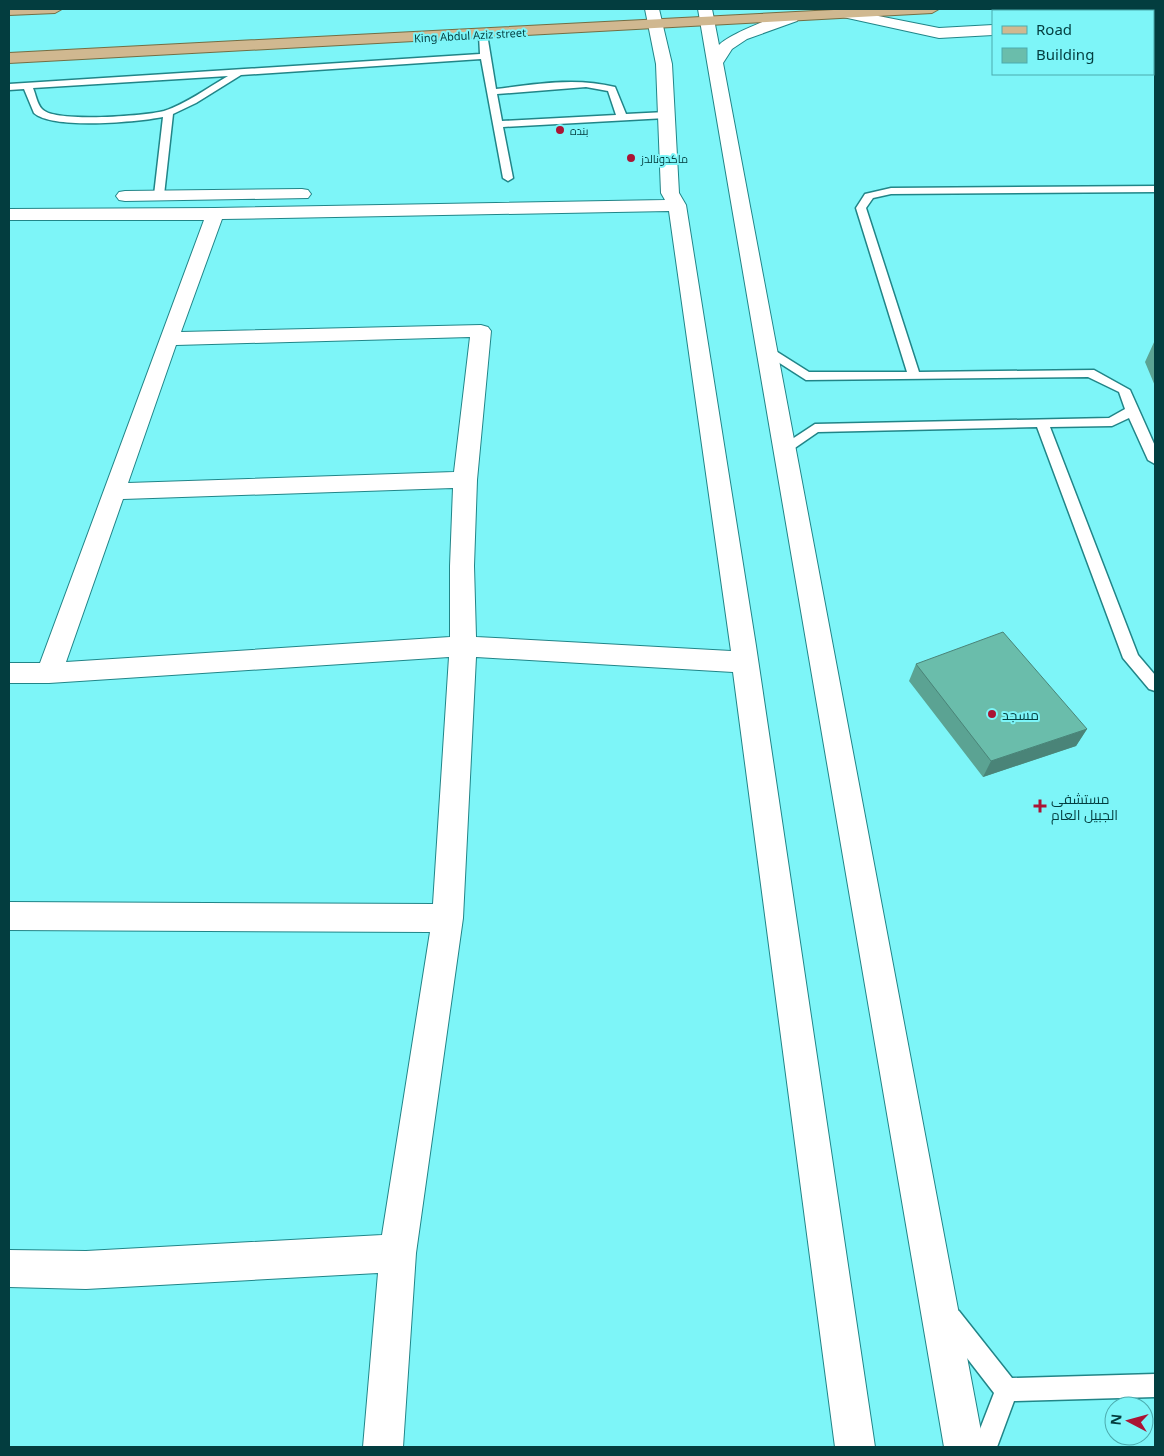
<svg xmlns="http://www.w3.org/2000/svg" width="1164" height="1456" viewBox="0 0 1164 1456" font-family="'Noto Sans',Cairo,sans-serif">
	<rect width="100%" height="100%" fill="#7df5f8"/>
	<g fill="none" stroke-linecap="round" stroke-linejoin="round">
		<defs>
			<path id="service" d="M483 31 487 34 496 89C536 84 576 77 615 87L626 114 666 112 671 115 666 118 503 127 513 178 508 181 503 178 481 59 241 75 196 103 173 114 164 195 159 198 154 195 163 117C137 122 53 130 34 113L24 89 9 90V84L480 54 479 34ZM228 76C207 88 186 104 164 111 145 116 54 123 42 109 37 104 36 95 33 88ZM586 87 608 91 616 115 502 121 497 94Z
				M1155 186V192L891 194 873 198 866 208 919 372 1094 370 1130 390 1155 446V464L1148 460 1129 418 1112 426 1050 427 1138 655 1155 675V691L1149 689 1123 658 1037 427 818 432 789 452 784 453 777 449 815 424 1109 418 1125 409 1119 392 1088 377 806 380 761 351 767 347 771 348 809 372H907L856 208 865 194 891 188Z
				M951 1308 959 1311 1012 1378 1155 1374V1397L1014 1401 997 1447H973L994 1393 943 1327 940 1319 943 1311Z"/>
			<path id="minor" d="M645 9H659L672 64 679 193 686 205 756 646 875 1447H835L733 672 476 657 463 918 416 1253 403 1447H363L378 1273 86 1289 9 1287V1250L86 1251 382 1235 430 932 9 930V902L433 904 449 657 49 683H9V663H40L204 220H9V209L215 208 665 200 661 193 656 64ZM669 211 731 651 476 637 474 566 477 480 491 331 488 327 481 325 181 332 222 219ZM470 337 454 472 128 483 176 345ZM453 488 450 566V637L66 662 123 499Z
				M698 9H712L719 45C730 34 783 11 797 15L799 18 797 21 747 39 732 49 723 63 984 1447H944Z
				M848 10 939 28 993 25V35L939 38 843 17 841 14 843 11Z
				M1153 15H1155V23H1153Z
				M302 189 308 190 311 194 308 198 125 201 119 200 116 196 119 192 125 191Z"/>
			<path id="primary" d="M9 9H62L55 13 9 15Z
				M853 9H939L932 13 9 63V53Z"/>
		</defs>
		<use href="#service" stroke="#218588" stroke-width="3"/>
		<use href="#minor" stroke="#218588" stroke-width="2"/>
		<use href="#primary" stroke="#736e44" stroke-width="2"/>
		<use href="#service" fill="#fff" fill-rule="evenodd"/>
		<use href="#minor" fill="#fff" fill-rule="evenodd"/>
		<use href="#primary" fill="#d0b890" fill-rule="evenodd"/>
	</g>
	<path fill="#5ba393" d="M1155 340V386L1145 362Z
		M916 664 1087 729 1076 746 983 777 909 681Z"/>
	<path fill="#4a8478" d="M1087 729 1076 746 983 777 991 761Z"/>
	<path fill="#6abdab" stroke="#4a8478" d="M1003 632 1087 729 991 761 916 664Z"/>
	<g fill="#aa1434" stroke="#7df5f8" stroke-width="2">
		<circle cx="560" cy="130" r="5"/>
		<circle cx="631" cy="158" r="5"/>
		<circle cx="992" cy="714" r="5"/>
		<path d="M1037.5 798.5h5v5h5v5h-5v5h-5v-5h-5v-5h5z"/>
	</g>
	<g text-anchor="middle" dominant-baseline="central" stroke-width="4" stroke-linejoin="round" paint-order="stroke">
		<g font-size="11" fill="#033d3f" stroke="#7df5f8">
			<text transform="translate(470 35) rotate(-3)">King Abdul Aziz street</text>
		</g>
		<g font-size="11" fill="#033d3f" stroke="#7df5f8" text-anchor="start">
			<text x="570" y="130">بنده</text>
			<text x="641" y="158">ماكدونالدز</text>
		</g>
		<g font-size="14" fill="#033d3f" stroke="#7df5f8" text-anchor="start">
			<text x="1002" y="714">مسجد</text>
			<text x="1051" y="798">مستشفى<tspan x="1051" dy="16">الجبيل العام</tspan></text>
		</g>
	</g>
	<rect width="1164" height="1456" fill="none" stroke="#033d3f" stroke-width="20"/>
	<rect x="992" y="10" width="162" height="65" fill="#7df5f8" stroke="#4cabae"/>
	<rect x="1002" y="26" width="25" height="8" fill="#d0b890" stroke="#4cabae"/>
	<text x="1036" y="35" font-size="15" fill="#033d3f">Road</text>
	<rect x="1002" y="48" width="25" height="15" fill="#6abdab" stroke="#4cabae"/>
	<text x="1036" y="60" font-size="15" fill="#033d3f">Building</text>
	<g transform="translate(1129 1421) rotate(276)"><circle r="24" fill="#7df5f8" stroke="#4cabae"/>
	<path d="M0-4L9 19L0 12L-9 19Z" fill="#aa1434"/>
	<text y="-8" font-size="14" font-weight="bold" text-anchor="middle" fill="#033d3f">N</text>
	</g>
</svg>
